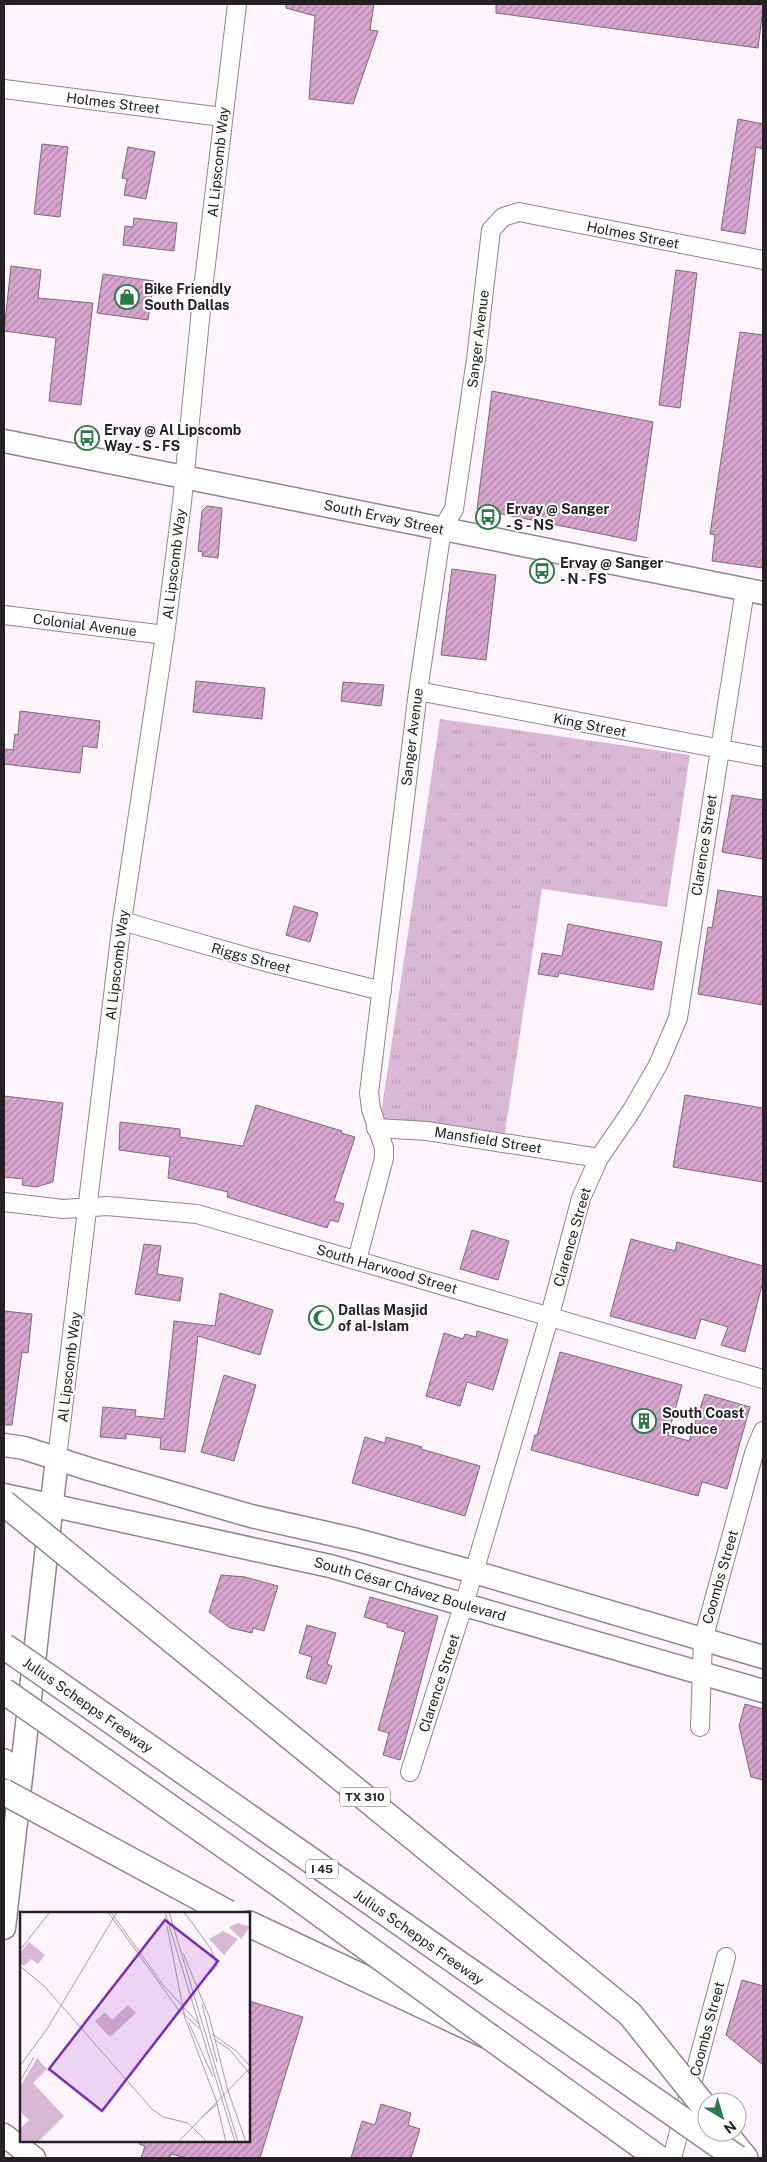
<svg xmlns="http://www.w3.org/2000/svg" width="767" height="2162" viewBox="0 0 767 2162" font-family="'Public Sans',sans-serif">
	<defs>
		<pattern id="grass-tufts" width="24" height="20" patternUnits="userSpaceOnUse" patternTransform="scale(1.25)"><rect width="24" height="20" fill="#d9b8d3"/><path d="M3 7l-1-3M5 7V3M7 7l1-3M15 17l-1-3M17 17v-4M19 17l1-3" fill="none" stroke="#ba9eb5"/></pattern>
		<pattern id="building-hatch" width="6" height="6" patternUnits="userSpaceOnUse" patternTransform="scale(1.25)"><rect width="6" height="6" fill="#d8a5cf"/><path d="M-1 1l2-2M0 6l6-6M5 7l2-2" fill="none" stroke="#af86a8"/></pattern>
	</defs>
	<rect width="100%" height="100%" fill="#fff3fc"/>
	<path fill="url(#grass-tufts)" d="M440 719 690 755 667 907 542 889 504 1139 380 1121Z"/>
	<path fill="url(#building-hatch)" stroke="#786e76" d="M286 4H374L370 30 378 31 353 104 309 99 315 16 286 8Z
		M496 4H763V9L758 48 496 13Z
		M738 119 763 124V149L756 147 745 234 721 230Z
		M42 144 68 147 60 217 34 214Z
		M128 147 155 152 146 199 124 195 127 179 122 178Z
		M134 218 177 223 174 251 123 245 125 226 133 227Z
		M11 266 41 270 38 298 93 303 81 405 49 401 56 338 4 331Z
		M676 270 697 273 680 408 659 405Z
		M103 274 154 281 148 320 97 313Z
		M740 332 763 335V568L712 561 715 535 710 534Z
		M492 391 653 422 636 541 477 509Z
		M207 506 222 508 218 558 202 556 203 552 198 551 202 511Z
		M452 569 496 575 486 660 441 655Z
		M196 681 265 688 262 719 193 712Z
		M343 682 384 685 381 706 341 701Z
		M20 711 100 721 97 748 83 746 80 773 4 764V749L13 750 15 734 18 735Z
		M732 795 763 800V859L722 852Z
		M718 890 763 897V1005L698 994 708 927 712 928Z
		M294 906 318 913 310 942 286 935Z
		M568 924 662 942 653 990 559 973 558 977 538 974 542 953 562 956Z
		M685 1095 763 1108V1182L673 1167Z
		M4 1096 63 1103 53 1182 36 1187 22 1185 23 1179 4 1177Z
		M256 1105 342 1131 341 1133 355 1137 334 1201 344 1204 338 1222 330 1220 327 1228 227 1197 228 1192 168 1178 170 1157 119 1150 120 1122 180 1129V1137L243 1146Z
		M472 1230 509 1241 498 1280 460 1269Z
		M631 1239 675 1251 677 1242 763 1266V1281L745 1352 721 1345 728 1327 701 1319 695 1339 610 1316Z
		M144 1244 161 1246 157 1274 183 1278 180 1301 135 1294Z
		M220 1293 273 1310 260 1355 198 1336 185 1452 160 1449 161 1438 126 1434V1439L100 1437 103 1407 136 1410 135 1416 164 1419 174 1321 215 1326Z
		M4 1311 32 1314 28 1353 22 1352 12 1425H4Z
		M477 1331 508 1340 493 1390 467 1382 460 1406 426 1396 444 1333 463 1339 465 1334 476 1337Z
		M560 1352 682 1385 668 1435 689 1441 705 1394 750 1407 727 1489 702 1482 698 1496 531 1450 535 1435H537Z
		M224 1375 256 1385 234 1461 201 1452Z
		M365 1437 385 1443 386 1437 422 1447 421 1449 480 1466 465 1516 352 1483Z
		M221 1575 245 1577 278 1586 264 1631 253 1628 252 1633 230 1628 209 1612Z
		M370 1597 438 1616 400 1760 383 1755 389 1733 378 1730 405 1632 387 1627V1624L364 1617Z
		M307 1625 336 1633 327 1664 332 1666 326 1684 306 1678 312 1657 299 1653Z
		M745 1704 763 1709V1780L751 1777 739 1726Z
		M742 1980 763 1986V2065L726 2035Z
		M249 2001 303 2017 260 2158H186L171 2154 170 2158H141L145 2146 139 2144 140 2141H249Z
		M381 2104 411 2113 408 2125 420 2129 411 2158H351L362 2121 375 2125Z"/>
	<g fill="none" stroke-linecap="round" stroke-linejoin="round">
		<defs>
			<path id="minor" d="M4 89 222 117
				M4 615 165 635
				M418 691 763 757
				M122 921 262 961 382 991
				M376 1128 427 1131 599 1158
				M4 1202 63 1209 107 1206 197 1214 763 1379
				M357 1260 384 1158V1148L371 1109 369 1093 418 691 442 529 454 509 476 359 491 230 503 217 519 212 763 260
				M57 1458 122 921 165 635 182 502 203 289 237 4
				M700 1727 703 1640 754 1453 763 1431
				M410 1772 474 1572 550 1315 581 1198 599 1158 632 1110 658 1065 678 1018 745 590
				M672 2158 726 1957"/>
			<path id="major" d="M4 441 763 593
				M4 1445 24 1448 89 1469 251 1516 357 1540 474 1572 763 1657
				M4 1495 330 1566 763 1691
				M4 1928 57 1458
				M4 2135 34 2158"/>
			<path id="highway" d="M4 1762 20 1773
				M249 1924 490 2037 658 2158
				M724 2132 745 2158"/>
		</defs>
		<use href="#minor" stroke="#90868e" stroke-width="20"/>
		<use href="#major" stroke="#90868e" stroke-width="25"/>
		<use href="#highway" stroke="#90868e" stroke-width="28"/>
		<use href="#minor" stroke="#fff" stroke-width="18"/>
		<use href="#major" stroke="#fff" stroke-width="22"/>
		<use href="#highway" stroke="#fff" stroke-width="25"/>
		<defs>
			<path id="highway-bridge" d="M4 1503 630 2014 707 2110
				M4 1646 737 2158
				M4 1691 282 1886 490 2037
				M4 1792 228 1913"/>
		</defs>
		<use href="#highway-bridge" stroke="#90868e" stroke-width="28" stroke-linecap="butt"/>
		<use href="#highway-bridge" stroke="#fff" stroke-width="25"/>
	</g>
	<defs>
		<symbol id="shop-ring" viewBox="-11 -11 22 22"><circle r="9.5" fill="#fff" stroke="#2c7a4a" stroke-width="1.5"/><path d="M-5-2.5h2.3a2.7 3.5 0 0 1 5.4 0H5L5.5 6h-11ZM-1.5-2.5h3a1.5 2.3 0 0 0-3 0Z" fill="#2c7a4a"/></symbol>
		<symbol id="bus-ring" viewBox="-11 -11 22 22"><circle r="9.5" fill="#fff" stroke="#2c7a4a" stroke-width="1.5"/><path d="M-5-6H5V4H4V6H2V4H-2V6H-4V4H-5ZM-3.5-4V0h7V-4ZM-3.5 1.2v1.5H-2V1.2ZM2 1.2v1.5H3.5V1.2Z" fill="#2c7a4a"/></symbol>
		<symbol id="mosque-ring" viewBox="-11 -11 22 22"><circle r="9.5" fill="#fff" stroke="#2c7a4a" stroke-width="1.5"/><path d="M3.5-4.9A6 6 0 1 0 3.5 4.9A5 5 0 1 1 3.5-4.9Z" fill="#2c7a4a"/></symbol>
		<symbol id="building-ring" viewBox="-11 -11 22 22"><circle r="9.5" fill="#fff" stroke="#2c7a4a" stroke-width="1.5"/><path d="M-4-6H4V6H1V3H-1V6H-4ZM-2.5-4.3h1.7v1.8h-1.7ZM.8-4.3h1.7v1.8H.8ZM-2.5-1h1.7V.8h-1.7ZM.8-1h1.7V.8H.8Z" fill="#2c7a4a"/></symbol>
	</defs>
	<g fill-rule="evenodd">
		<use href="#shop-ring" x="113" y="283" width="28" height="28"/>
		<use href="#bus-ring" x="73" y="424" width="28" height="28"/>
		<use href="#bus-ring" x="474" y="503" width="28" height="28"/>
		<use href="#bus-ring" x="528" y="557" width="28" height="28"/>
		<use href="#mosque-ring" x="307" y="1304" width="28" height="28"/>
		<use href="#building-ring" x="630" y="1407" width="28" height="28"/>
	</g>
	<g text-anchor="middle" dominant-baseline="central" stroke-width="4" stroke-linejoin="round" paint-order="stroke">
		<g fill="#fff" stroke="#666466" stroke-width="1">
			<rect x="340" y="1787.5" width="50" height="19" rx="4"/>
			<rect x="306" y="1859.5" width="32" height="19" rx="4"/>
		</g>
		<g font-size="12" font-weight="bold" fill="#252124">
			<text x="365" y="1797">TX 310</text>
			<text x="322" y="1869">I 45</text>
		</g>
		<g font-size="14" fill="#252124" stroke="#fff">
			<text transform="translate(113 103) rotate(7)">Holmes Street</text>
			<text transform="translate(218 162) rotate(-84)">Al Lipscomb Way</text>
			<text transform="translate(633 235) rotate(11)">Holmes Street</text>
			<text transform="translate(478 339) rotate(-83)">Sanger Avenue</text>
			<text transform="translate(384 517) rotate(12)">South Ervay Street</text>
			<text transform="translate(174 564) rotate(-83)">Al Lipscomb Way</text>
			<text transform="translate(85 625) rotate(7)">Colonial Avenue</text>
			<text transform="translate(590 725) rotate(11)">King Street</text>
			<text transform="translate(412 737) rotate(-83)">Sanger Avenue</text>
			<text transform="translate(704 845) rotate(-81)">Clarence Street</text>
			<text transform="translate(251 958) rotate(15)">Riggs Street</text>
			<text transform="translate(117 965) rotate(-83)">Al Lipscomb Way</text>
			<text transform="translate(488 1140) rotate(9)">Mansfield Street</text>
			<text transform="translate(572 1237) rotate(-74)">Clarence Street</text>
			<text transform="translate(387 1269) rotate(16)">South Harwood Street</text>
			<text transform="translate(69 1367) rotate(-83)">Al Lipscomb Way</text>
			<text transform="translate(720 1577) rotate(-74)">Coombs Street</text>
			<text transform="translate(410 1589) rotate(16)">South César Chávez Boulevard</text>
			<text transform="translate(439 1683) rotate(-72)">Clarence Street</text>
			<text transform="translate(88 1705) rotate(35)">Julius Schepps Freeway</text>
			<text transform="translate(419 1937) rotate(35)">Julius Schepps Freeway</text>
			<text transform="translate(707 2029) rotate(-75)">Coombs Street</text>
		</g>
		<g font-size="14" font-weight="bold" fill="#252124" stroke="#fff" text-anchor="start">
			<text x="144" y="289">Bike Friendly<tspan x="144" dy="16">South Dallas</tspan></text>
			<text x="104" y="430">Ervay @ Al Lipscomb<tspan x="104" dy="16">Way - S - FS</tspan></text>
			<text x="506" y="509">Ervay @ Sanger<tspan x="506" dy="16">- S - NS</tspan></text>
			<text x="560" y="563">Ervay @ Sanger<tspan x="560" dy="16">- N - FS</tspan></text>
			<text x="338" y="1310">Dallas Masjid<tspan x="338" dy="16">of al-Islam</tspan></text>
			<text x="662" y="1413">South Coast<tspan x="662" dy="16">Produce</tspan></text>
		</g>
	</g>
	<g transform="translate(20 1912)">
		<rect width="230" height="230" fill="#fff3fc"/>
		<path d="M9 30 25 43 18 52 11 47 4 54 0 51V41ZM108 93 116 101 90 125 75 109 85 100 92 108ZM17 146 27 157 13 171 44 204 18 230H2L0 217 9 208 0 199V175Z" fill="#d9b8d3"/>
		<path d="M218 11 230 15 221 27 209 15ZM203 19 218 27 204 43 189 27Z" fill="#d9b8d3"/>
		<path fill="none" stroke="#a89fa6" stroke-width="1" d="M88 0 158 97 180 117M91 0 143 73 179 112M145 0 215 230M149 0 218 230M164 0 191 37 197 54 176 75M147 14 165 106 196 188M0 38 30 0M163 41 189 104 208 179M0 54 25 75 132 197 143 205 168 211 187 230M182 92 197 150M169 111 193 165M192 122 215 138 230 154M194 127 210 138 230 162M0 154 27 117 97 0M0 169 14 145M208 179 226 230M196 188 206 230M182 205 197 192M158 230 229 157"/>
		<path fill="#7b2cbf" fill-opacity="0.15" stroke="#7b2cbf" stroke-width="2.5" d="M145 8 198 49 82 199 29 157Z"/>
		<rect width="230" height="230" fill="none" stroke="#252124" stroke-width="2.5"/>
	</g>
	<rect width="767" height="2162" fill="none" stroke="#252124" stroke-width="10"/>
	<g transform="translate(722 2117) rotate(142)"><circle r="24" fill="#ffffff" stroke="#a8a6a7"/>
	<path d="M0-4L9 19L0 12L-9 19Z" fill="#2c7a4a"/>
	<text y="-8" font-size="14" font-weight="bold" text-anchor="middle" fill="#252124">N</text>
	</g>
</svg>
